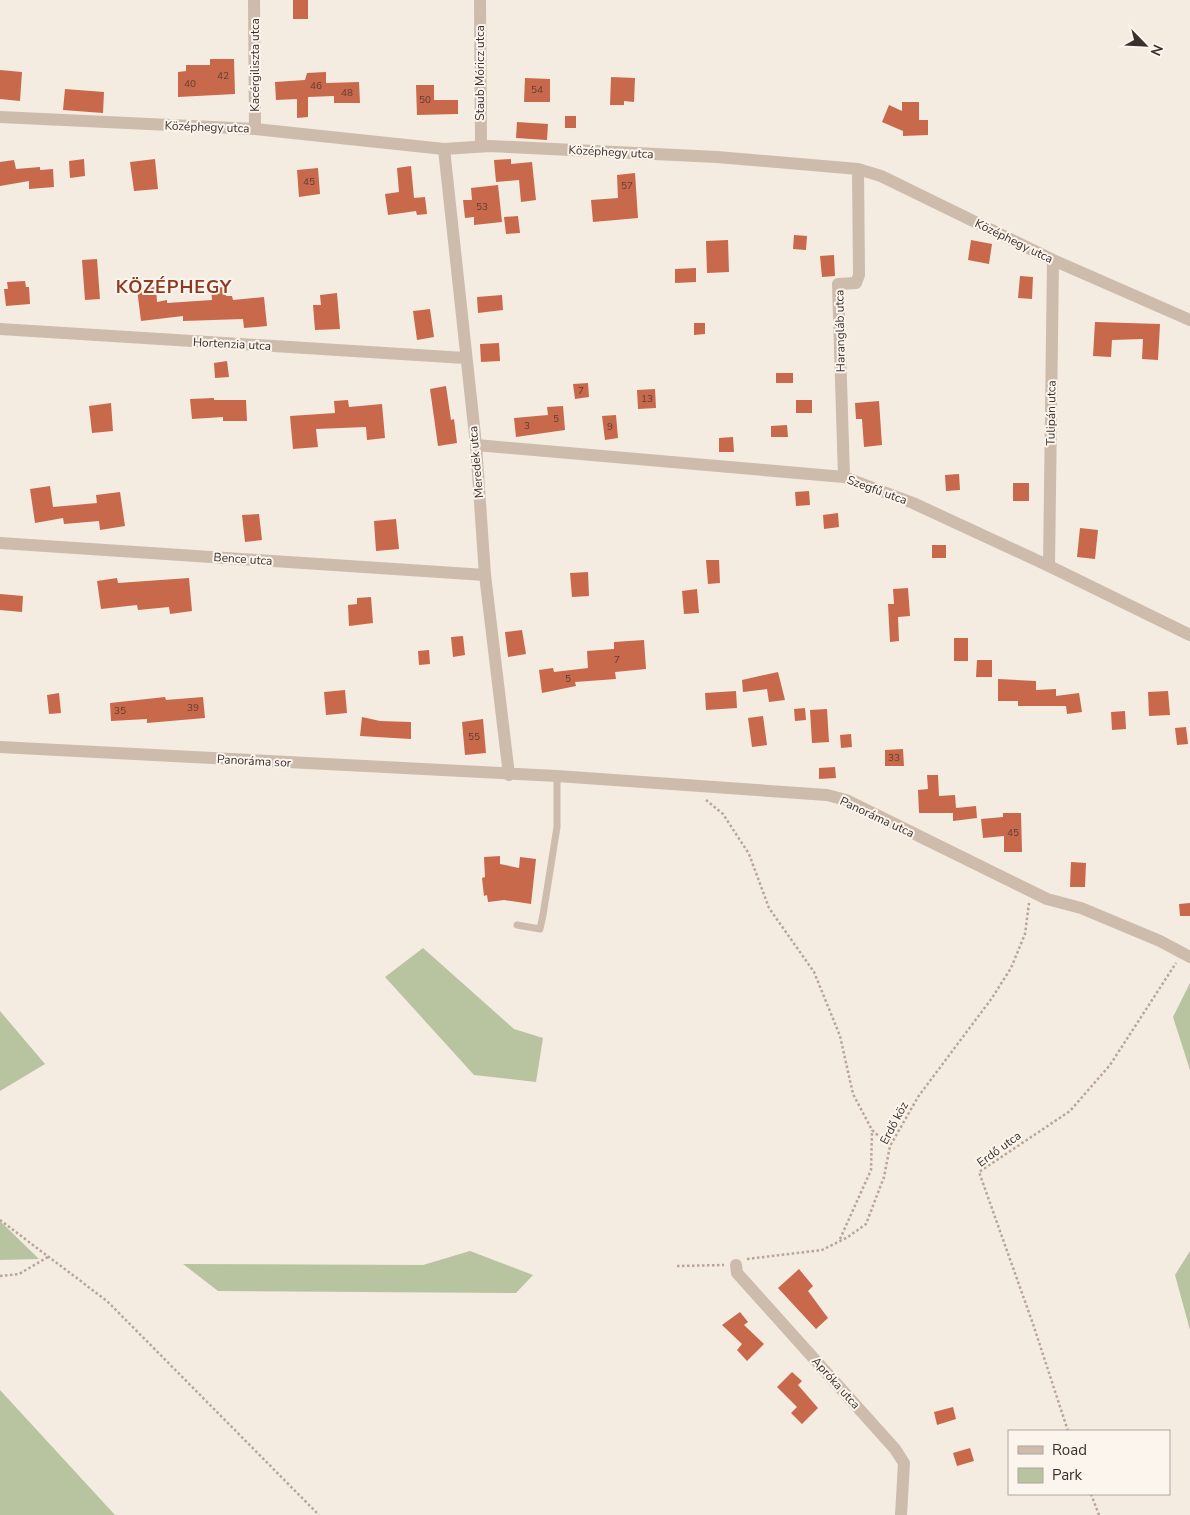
<svg xmlns="http://www.w3.org/2000/svg" width="1190" height="1515" viewBox="0 0 1190 1515" font-family="'Nunito Sans',sans-serif">
	<rect width="100%" height="100%" fill="#f4ebe1"/>
	<path fill="#b8c4a0" d="M423 948 514 1029 543 1038 536 1082 474 1075 385 977Z
		M1190 983V1070L1173 1017Z
		M0 1011 45 1064 0 1091Z
		M0 1221 39 1259 0 1260Z
		M470 1251 533 1275 516 1293 218 1291 183 1264 423 1265Z
		M1190 1251V1330L1175 1275Z
		M0 1390 115 1515H0Z"/>
	<path fill="#c8694b" d="M293 0H308V19H293Z
		M210 59H234L235 94 178 97V72L186 71V65H210Z
		M0 70 22 72 20 101 0 99Z
		M326 72V83L359 82 360 103H334V96L308 97V117L297 118V99L276 100 275 82 305 80 307 73Z
		M611 77 635 78 634 102 624 101V105H610Z
		M525 78 550 79V102H524Z
		M416 85H434V100H458V114L417 115Z
		M65 89 104 92 103 113 63 110Z
		M902 102H919V120H928V135L903 136V131L882 122 889 105 902 111Z
		M565 116H576V128H565Z
		M517 122 548 124 547 140 516 138Z
		M84 159 85 176 70 178 69 161Z
		M155 159 158 189 134 191 130 162Z
		M511 159V164L532 162 536 200 521 202 519 180 496 182 494 160Z
		M14 160 16 169 40 167V170L53 169 54 187 29 189V181L0 186V162Z
		M411 166 414 198 425 197 427 214 417 215 416 211 388 215 385 194 399 192 397 168Z
		M318 168 320 194 299 197 297 170Z
		M635 173 638 218 593 222 591 200 618 198 617 175Z
		M498 185 502 222 474 225V217L465 218 463 200H472L471 188Z
		M518 216 520 233 506 234 504 217Z
		M794 235 807 236 806 250 793 249Z
		M728 240 729 272 707 273 706 241Z
		M971 240 992 244 989 264 968 260Z
		M834 255 835 276 822 277 820 256Z
		M97 259 100 299 85 300 82 260Z
		M696 268V282L675 283V269Z
		M1020 276 1033 277 1032 299 1018 298Z
		M25 281 26 287H29L30 304 6 306 4 289H8L7 282Z
		M156 287 157 302 167 300V303L212 300 211 288 225 287 226 296H232L233 300 264 297 267 326 244 328 243 319 183 321V316L141 321 137 289Z
		M337 293 340 329 315 330 313 305H321L320 295Z
		M502 295 503 310 478 313 477 297Z
		M430 309 434 337 417 340 413 311Z
		M1095 322 1160 324 1158 360 1142 359 1143 339 1112 340 1111 357 1093 356Z
		M694 323H705V334L694 335Z
		M499 343 500 361 481 362 480 344Z
		M227 361 229 377 215 378 214 363Z
		M776 373H793V383H776Z
		M588 383 589 397 575 399 573 384Z
		M446 386 451 420 454 419 457 443 438 446 430 389Z
		M655 389 656 408 638 409 637 390Z
		M214 398V400H246L247 421H223V417L192 419 190 399Z
		M348 400 349 407 382 404 385 438 367 440 366 427 316 429 318 447 293 449 290 416 335 413 334 401Z
		M796 400H812V413H796Z
		M879 401 882 445 864 447 862 419H856L855 403Z
		M111 403 113 431 92 433 89 406Z
		M563 406 565 430 516 437 514 418 548 415 547 407Z
		M616 415 618 438 605 440 602 416Z
		M787 425 788 437H771V426Z
		M733 437 734 452H719V438Z
		M959 474 960 490 946 491 945 475Z
		M1013 483H1029V501H1013Z
		M50 486 53 507 97 503 96 495 120 492 125 526 100 530 99 521 64 524 63 518 35 523 30 489Z
		M809 491 810 505 796 506 795 492Z
		M838 513 839 527 824 529 823 515Z
		M259 514 262 540 245 542 242 515Z
		M396 519 399 549 376 551 374 521Z
		M1080 528 1098 530 1095 559 1077 557Z
		M932 545H946V558H932Z
		M706 560H719L720 583 708 584Z
		M588 572 589 596 572 597 570 573Z
		M117 578 118 583 189 578 192 611 170 614 169 607 138 610 137 605 101 609 97 581Z
		M908 588 910 616 898 617 899 641 890 642 888 604H894L893 589Z
		M697 589 699 613 684 614 682 591Z
		M0 594 23 596 22 612 0 610Z
		M371 597 373 623 349 626 348 605 357 604V598Z
		M522 630 526 654 508 657 505 632Z
		M463 636 465 655 453 657 451 637Z
		M954 638H968V661H954Z
		M644 640 646 669 615 672 616 679 575 682 576 686 542 693 539 670 553 668 554 672 588 668 587 651 614 649V642Z
		M429 650 430 664 419 665 418 651Z
		M977 660H992V677H976Z
		M778 672 785 700 769 702 767 689 743 692 742 680Z
		M998 679 1036 681V690L1056 689V696L1079 693 1082 712 1067 714 1066 706H1018V701H998Z
		M345 690 347 713 326 715 324 692Z
		M736 691 737 708 706 710 705 693Z
		M1168 691 1170 715 1149 716 1148 692Z
		M59 693 61 713 49 714 47 695Z
		M165 697 166 700 203 697 205 718 147 723V719L111 721 110 703Z
		M805 708 806 720 795 721 794 709Z
		M827 709 829 742 812 743 810 710Z
		M1125 711 1126 729 1112 730 1111 712Z
		M763 716 767 745 752 747 748 718Z
		M362 717 380 721 411 722V739L360 736Z
		M483 719 486 753 465 755 462 722Z
		M1186 727 1188 744 1177 745 1175 728Z
		M851 734 852 747 841 748 840 735Z
		M903 749 904 766H885V750Z
		M835 767 836 778 819 779V768Z
		M927 775H938L939 796 955 795 956 808 976 806 977 818 953 821V813H919L918 790 928 789Z
		M1003 813H1021L1022 852H1004V836L983 838 981 819 1003 817Z
		M500 856V864L519 868 520 857 536 859 531 904 504 900 488 902 487 895 484 896 482 878 485 877 484 857Z
		M1071 862 1086 863 1085 887H1070Z
		M1190 903V916H1180L1179 904Z
		M799 1269 813 1286 808 1291 828 1318 816 1329 778 1288Z
		M740 1312 748 1322 744 1325 764 1344 747 1361 737 1350 742 1344 722 1325Z
		M792 1372 802 1381 798 1385 818 1408 802 1424 791 1413 797 1407 777 1387Z
		M953 1407 956 1419 937 1425 934 1412Z
		M970 1448 974 1461 957 1466 953 1453Z"/>
	<g fill="none" stroke-linecap="round" stroke-linejoin="round">
		<path stroke="#b9a596" stroke-width="2.5" stroke-dasharray="2.5 2.5" stroke-linecap="butt" d="M706 800 723 814 749 854 769 908 814 972 840 1036 853 1094 872 1130 890 1146
			M0 1220 107 1301 319 1515
			M840 1239 871 1170 872 1130
			M747 1259 822 1250 848 1237 866 1224 884 1177 890 1146 918 1097 992 998 1011 968 1025 934 1029 903
			M677 1266 724 1265
			M0 1276 19 1274 48 1257
			M1068 1431 1033 1324 979 1172 1070 1111 1110 1065 1176 963
			M1091 1494 1099 1515"/>
		<path stroke="#cdbbac" stroke-width="7" d="M517 925 540 929 543 915 557 827V776"/>
		<path stroke="#cdbbac" stroke-width="12" d="M254 0 255 129
			M480 0 481 146
			M0 117 255 129 444 149 490 146 717 157 858 169 881 176 1053 260 1190 320
			M444 149 476 445 485 575 509 775
			M0 329 465 358
			M476 445 844 477 913 503 1049 566 1190 635
			M844 477 838 284 856 283 859 275 858 169
			M0 543 485 575
			M1049 566 1053 260
			M0 747 557 776 827 795 846 800 1047 899 1081 908 1160 941 1190 957
			M736 1265 737 1273 895 1449 904 1463 901 1515"/>
	</g>
	<g text-anchor="middle" dominant-baseline="central" stroke-width="4" stroke-linejoin="round" paint-order="stroke">
		<g font-size="10" fill="#5e3e33">
			<text x="223" y="76">42</text>
			<text x="190" y="84">40</text>
			<text x="316" y="86">46</text>
			<text x="537" y="90">54</text>
			<text x="347" y="93">48</text>
			<text x="425" y="100">50</text>
			<text x="309" y="182">45</text>
			<text x="627" y="186">57</text>
			<text x="482" y="207">53</text>
			<text x="581" y="391">7</text>
			<text x="647" y="399">13</text>
			<text x="556" y="419">5</text>
			<text x="527" y="426">3</text>
			<text x="610" y="427">9</text>
			<text x="617" y="660">7</text>
			<text x="568" y="679">5</text>
			<text x="193" y="708">39</text>
			<text x="120" y="711">35</text>
			<text x="474" y="737">55</text>
			<text x="894" y="758">33</text>
			<text x="1013" y="833">45</text>
		</g>
		<g font-size="12" fill="#3b302b" stroke="#fbf5ee">
			<text transform="translate(255 65) rotate(-90)">Kacérgiliszta utca</text>
			<text transform="translate(480 73) rotate(-90)">Staub Móricz utca</text>
			<text transform="translate(207 127) rotate(2)">Középhegy utca</text>
			<text transform="translate(611 152) rotate(3)">Középhegy utca</text>
			<text transform="translate(1014 241) rotate(26)">Középhegy utca</text>
			<text transform="translate(840 331) rotate(-91)">Harangláb utca</text>
			<text transform="translate(232 344) rotate(3)">Hortenzia utca</text>
			<text transform="translate(1051 413) rotate(-89)">Tulipán utca</text>
			<text transform="translate(476 462) rotate(-95)">Meredek utca</text>
			<text transform="translate(877 490) rotate(20)">Szegfű utca</text>
			<text transform="translate(243 559) rotate(4)">Bence utca</text>
			<text transform="translate(254 761) rotate(3)">Panoráma sor</text>
			<text transform="translate(877 817) rotate(25)">Panoráma utca</text>
			<text transform="translate(894 1123) rotate(-62)">Erdő köz</text>
			<text transform="translate(999 1149) rotate(-36)">Erdő utca</text>
			<text transform="translate(836 1383) rotate(48)">Apróka utca</text>
		</g>
		<g font-size="18" font-weight="bold" letter-spacing="1" fill="#8c3b22" stroke="#fbf5ee">
			<text x="174" y="287">KÖZÉPHEGY</text>
		</g>
	</g>
	<rect x="1008" y="1430" width="162" height="65" fill="#fbf5ee" stroke="#aea6a0"/>
	<rect x="1018" y="1446" width="25" height="8" fill="#cdbbac" stroke="#aea6a0"/>
	<text x="1052" y="1455" font-size="15" fill="#3b302b">Road</text>
	<rect x="1018" y="1468" width="25" height="15" fill="#b8c4a0" stroke="#aea6a0"/>
	<text x="1052" y="1480" font-size="15" fill="#3b302b">Park</text>
	<g transform="translate(1145 45) rotate(114)" stroke="#fbf5ee" stroke-width="4" paint-order="stroke">
	<path d="M0-4L9 19L0 12L-9 19Z" fill="#3b302b"/>
	<text y="-8" font-size="14" font-weight="bold" text-anchor="middle" fill="#3b302b">N</text>
	</g>
</svg>
